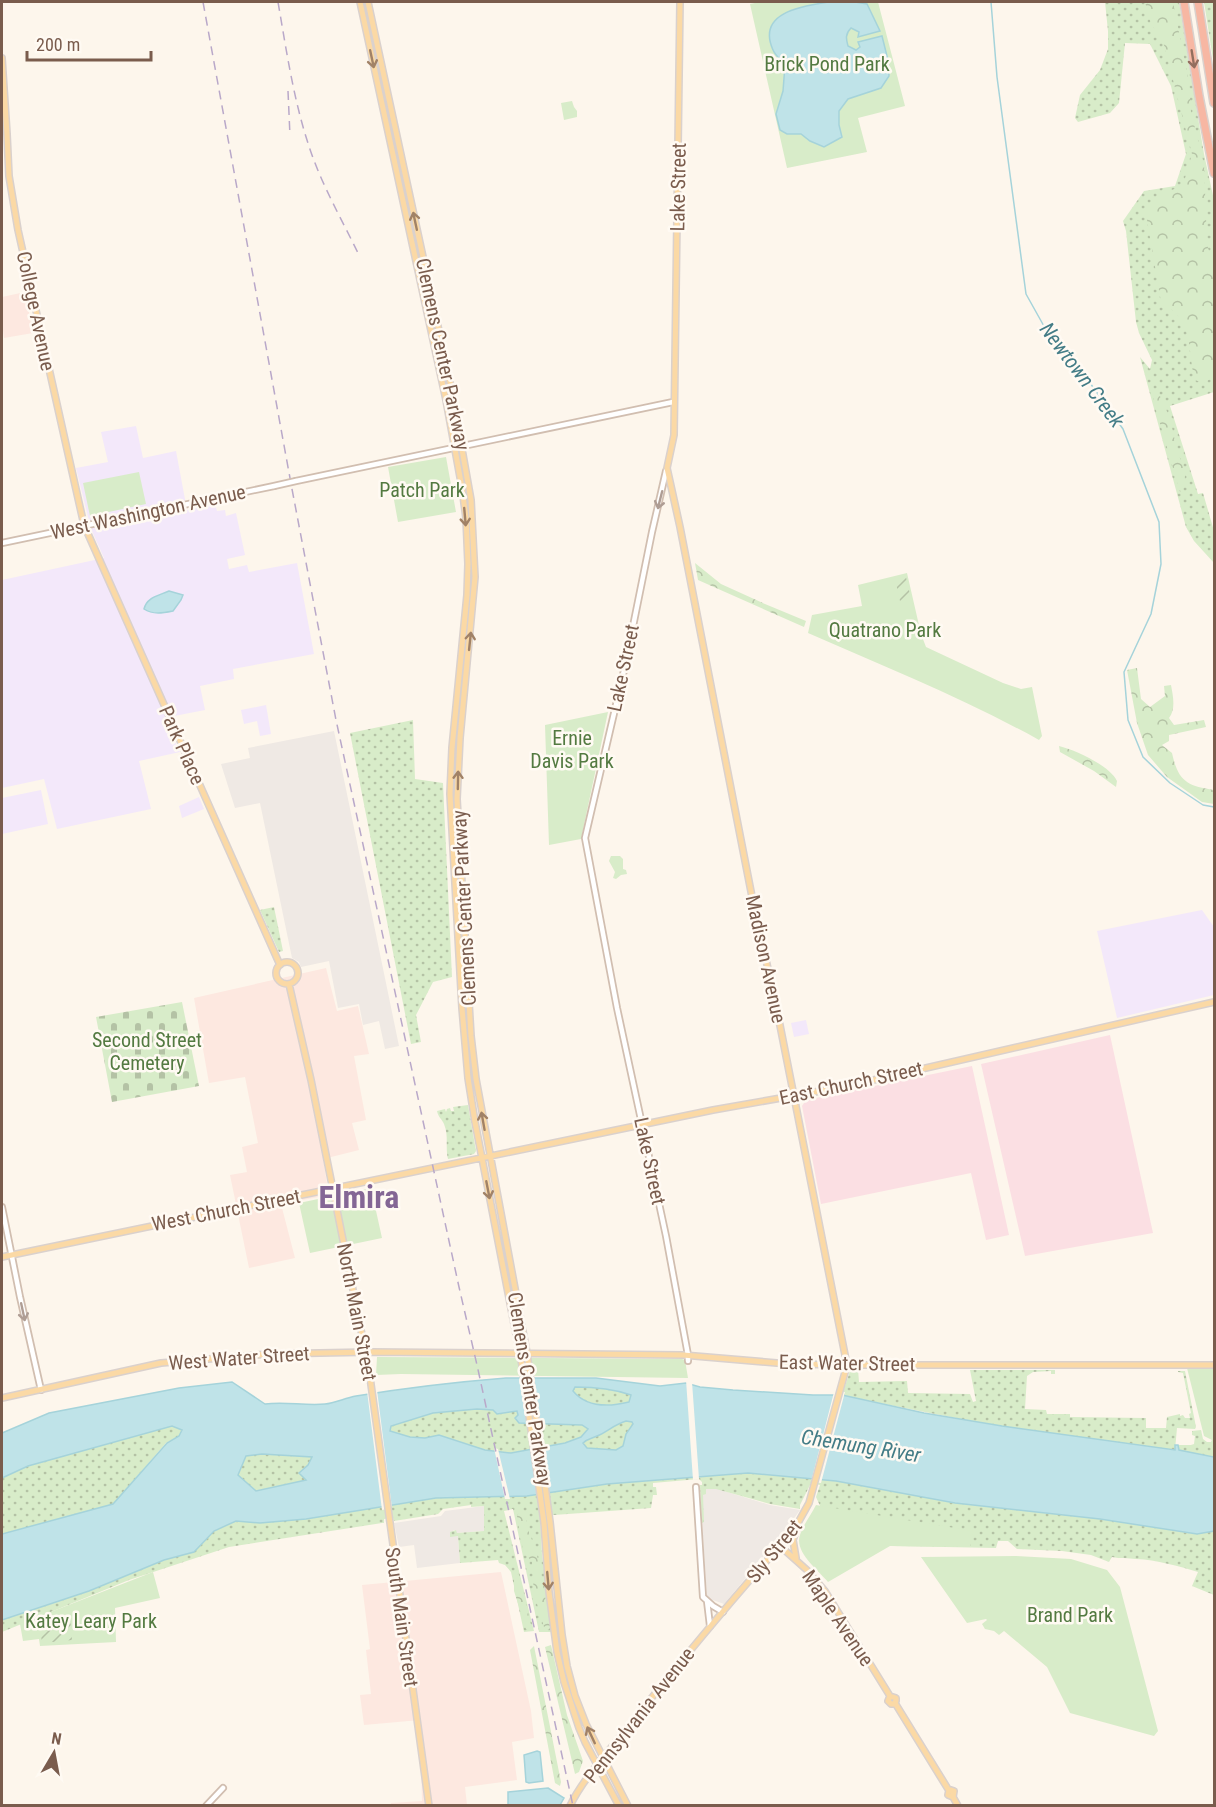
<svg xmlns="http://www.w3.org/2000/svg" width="1216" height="1807" viewBox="0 0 1216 1807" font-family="'Roboto Condensed',sans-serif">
	<defs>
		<pattern id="grass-dots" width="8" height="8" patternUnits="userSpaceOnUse" patternTransform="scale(1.5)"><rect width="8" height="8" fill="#d8ecc9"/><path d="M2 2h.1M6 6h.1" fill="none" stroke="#b4c2a5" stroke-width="1.8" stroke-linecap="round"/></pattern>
		<pattern id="forest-crowns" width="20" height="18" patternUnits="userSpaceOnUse" patternTransform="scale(1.5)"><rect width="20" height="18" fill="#d8ecc9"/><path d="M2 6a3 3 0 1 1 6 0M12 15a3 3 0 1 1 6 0" fill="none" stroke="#b4c2a5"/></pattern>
		<pattern id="cemetery-stones" width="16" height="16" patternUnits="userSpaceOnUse" patternTransform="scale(1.5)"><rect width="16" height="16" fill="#d8ecc9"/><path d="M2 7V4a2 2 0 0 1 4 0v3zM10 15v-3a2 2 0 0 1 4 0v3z" fill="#b4c2a5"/></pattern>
		<pattern id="garden-furrows" width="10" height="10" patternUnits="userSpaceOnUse" patternTransform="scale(1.5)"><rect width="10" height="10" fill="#d8ecc9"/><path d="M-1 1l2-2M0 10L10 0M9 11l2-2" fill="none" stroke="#b4c2a5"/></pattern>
	</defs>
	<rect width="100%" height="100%" fill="#fdf6ec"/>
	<path fill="#fde8e0" d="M25 292 33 333 4 338 2 323V297Z
		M326 968 337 1011 358 1006 369 1054 354 1056 366 1120 352 1123 359 1150 323 1159 329 1195 281 1204 295 1258 249 1268 230 1175 247 1172 242 1147 258 1143 245 1077 209 1083 194 998Z
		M501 1572 531 1711 534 1738 512 1742 517 1780 465 1787 467 1805H391V1803L422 1801 420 1720 364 1725 360 1695 371 1694 366 1650 370 1649 362 1585Z"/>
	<path fill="#efe9e4" d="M334 731 399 1046 385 1049 379 1021 363 1025 359 1004 338 1008 329 961 301 967 299 962 292 958 260 803 235 808 221 764 250 758 248 748Z
		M700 1487H722L724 1491 770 1505 800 1510 788 1527 724 1604 707 1598Z
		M484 1506V1531L456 1533V1530H453L458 1536 460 1563 417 1568 414 1545 399 1547 394 1523 441 1516 445 1511Z"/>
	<path fill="#f3e8fa" d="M136 426 143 458 176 451 187 510 215 504 217 511 225 510 226 516 236 513 245 555 227 559 229 569 247 565 249 572 297 563 314 654 233 669 234 679 200 686 205 710 164 718 180 752 139 761 151 809 57 829 44 779 2 788V580L104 558 91 529 76 468 108 462 101 432Z
		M266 705 271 734 260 736 257 721 244 724 241 710Z
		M41 790 48 824 2 834V798Z
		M199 797 204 809 182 818 179 806Z
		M1202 910 1214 927V995L1117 1018 1097 931Z
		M806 1020 809 1034 794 1037 791 1023Z"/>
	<path fill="#fbdfe3" d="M1110 1035 1153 1233 1025 1256 981 1064Z
		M972 1066 1009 1235 986 1240 971 1173 821 1204 802 1106 806 1100Z"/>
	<path fill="url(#grass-dots)" d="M1105 2H1179L1204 154 1214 200V392L1170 406 1198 494 1203 493 1214 531V563L1194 541 1186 527 1140 357 1150 369 1152 360 1139 333 1136 322 1126 231 1123 221 1144 191 1175 186 1186 154 1171 86 1150 44 1125 43 1119 103 1110 113 1078 122 1075 118 1080 95 1100 70 1108 49V31Z
		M1204 2H1214V66Z
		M413 720 415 779 443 783 452 977 433 982 416 1015 421 1042 411 1044 350 733Z
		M274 907 283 951 279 952 260 910Z
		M468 1105 476 1151 474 1154 448 1159C445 1147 449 1136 444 1124 442 1119 438 1117 437 1111L445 1109 446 1112 447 1109 450 1108 451 1111H454L453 1107Z
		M858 1369 859 1382 907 1381 908 1393 970 1394 973 1402 976 1401 970 1370H1055V1374H1051V1371L1033 1372 1027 1376 1025 1409 1046 1410 1047 1414H1070V1417L1146 1418V1428H1166L1167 1417 1180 1414V1416L1183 1415 1185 1418H1190L1189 1414 1191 1413 1183 1373 1178 1372V1371H1185L1196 1427 1195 1429 1177 1428 1175 1450C1063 1438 952 1419 842 1395L850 1371Z
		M575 1387C594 1387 614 1389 632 1395L629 1402C608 1407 587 1408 572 1390Z
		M477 1409 493 1410 497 1414 517 1411 518 1415 583 1425 588 1429 581 1437 565 1443 511 1453 485 1450 439 1435 425 1438 410 1437 390 1432 391 1426 433 1413Z
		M626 1421 632 1422 633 1424 626 1434 623 1446 616 1450 587 1448 583 1442C588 1438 591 1438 597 1436 607 1432 615 1424 626 1421Z
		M172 1426 182 1429 179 1436 166 1443 113 1504 2 1534V1478L28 1466Z
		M1201 1430 1203 1439 1207 1442H1211L1213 1437 1214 1431V1457L1178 1450V1445H1191L1194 1444 1195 1436 1192 1435V1431Z
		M262 1454 313 1457 308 1465 300 1472 307 1480 255 1491 238 1475 246 1456Z
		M748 1473 836 1481 955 1503 1100 1519 1196 1534 1214 1531V1595L1192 1586 1198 1572C1178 1566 1157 1560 1136 1559 1128 1558 1120 1559 1112 1557L1109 1562 1091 1555 1062 1551 1017 1549 1008 1541H998L996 1548 893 1546 821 1508 816 1497 820 1485 811 1483 800 1505V1509L770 1504 716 1489H706V1494L703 1495 704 1522 702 1523 700 1485H702V1482L699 1479 653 1483V1487H656L657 1495H653L651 1508 540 1516 542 1555 552 1629 551 1632H539L513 1509 504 1511 534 1631 524 1632 511 1572 505 1565 499 1563 498 1560 460 1563 458 1536 450 1537V1532L456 1530 457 1533 484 1531V1506L471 1507V1505L443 1509 438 1514 394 1521 393 1518 384 1519V1523H382L229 1547 129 1580 2 1632V1620L89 1591 164 1560 194 1552 214 1531 236 1521 260 1523 306 1519 436 1498 527 1496 607 1484Z"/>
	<path fill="url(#forest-crowns)" d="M1145 2H1173L1189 83 1191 112 1204 164 1207 244 1214 269V377L1203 383 1195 380C1186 347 1196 323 1161 302L1146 214 1152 199 1183 185 1192 154 1163 41 1151 24Z
		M1156 388C1160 397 1165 405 1168 414 1172 425 1174 436 1176 447 1181 465 1191 472 1180 492L1154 403V393Z
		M695 563 721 584 765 604 806 621 804 627 698 580Z
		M1137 668 1141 699 1150 707 1165 696 1164 686 1171 685C1173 696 1176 709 1169 718L1174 725 1204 720 1206 727 1169 735V741L1162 745 1172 753C1178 781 1187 786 1214 790V804L1202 802 1167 777 1148 755 1137 723 1127 670Z
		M1059 746C1076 750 1110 766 1117 781L1116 787 1094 771 1060 752Z
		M520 1510 525 1512 528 1530 536 1550 551 1627 548 1630 544 1627 534 1594 532 1562 524 1552 521 1541 517 1516Z
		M519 1574 532 1629H526L514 1591V1575Z
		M551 1645 567 1715 583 1761 579 1772 575 1774 545 1647Z
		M534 1646 561 1782 560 1786 555 1783 530 1650Z"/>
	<path fill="url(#cemetery-stones)" d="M182 1002 199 1086 112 1102 96 1017Z"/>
	<path fill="#d8ecc9" d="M760 2H878L905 106 858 118 867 152 787 168 750 4Z
		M572 101 574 107 577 111V117L564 120 561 103Z
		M446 457 456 512 398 522 388 467Z
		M139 472 146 504 90 516 83 483Z
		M907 573 921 634 926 647 1003 683 1021 689 1032 687 1042 736 1039 740C965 699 886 667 808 633L812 615 862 606 858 585Z
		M608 712 581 839 549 845 545 725Z
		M611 856H620L623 859V869L626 870 627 874 621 875 616 879 613 878 615 872 609 861Z
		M371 1188 382 1238 310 1253 299 1203Z
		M377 1357 682 1359 685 1360 688 1378 401 1374 376 1375Z
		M1186 1364 1214 1365V1441L1204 1436Z
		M816 1505 973 1531 970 1547 890 1546 828 1582C818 1570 794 1552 800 1535 803 1525 811 1515 816 1505Z
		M1016 1556 1071 1559 1107 1570 1120 1587 1158 1731 1154 1736 1070 1713 1047 1667 1004 1631 999 1635 994 1631 985 1629 982 1624 987 1620 986 1619 967 1623 921 1557Z
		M153 1572 160 1598 115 1608 116 1642 40 1646 39 1639 23 1641 20 1624Z"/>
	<path fill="url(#garden-furrows)" d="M906 577 911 599 900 601 895 579Z
		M70 1616 72 1640 42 1643 39 1620Z"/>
	<path fill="#bfe3e8" stroke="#a5d3da" stroke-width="1.5" fill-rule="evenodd" d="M829 2H855L867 4 880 31 858 37 859 32 851 28C845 34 846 39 848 46L856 50 860 47 858 42 882 36 888 60 889 76 881 88 848 99 839 111V125L842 137 824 147 810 141 801 134H787L780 130 776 114 783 91 785 65C781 60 775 55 773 50 756 12 803 6 829 2Z
		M169 591 183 595 181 600 173 611C163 613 153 615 144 609 147 597 158 596 169 591Z
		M506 1378H596L660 1386 686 1383 700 1387 733 1390 813 1395H842L924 1413 1002 1426 1175 1450V1445H1178L1179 1450 1214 1457V1531L1197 1534 1100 1519 955 1503 836 1481 748 1473 607 1484 527 1496 436 1498 306 1519 260 1523 236 1521 214 1531 194 1552 164 1560 89 1591 2 1620V1534L113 1504 167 1443 179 1436 182 1430 172 1426 28 1466 2 1478V1433L49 1413 179 1388 232 1382 265 1404C285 1401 304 1406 325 1404 335 1403 345 1398 356 1396 405 1388 456 1382 506 1378ZM575 1387C593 1387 614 1389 631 1395L629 1402C609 1407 587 1408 573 1391ZM477 1409 493 1410 497 1414 517 1411 518 1415 515 1418 519 1423 582 1425 588 1429 581 1437 565 1443 511 1453 485 1450 439 1435 425 1438 410 1437 390 1431 391 1426 433 1413ZM626 1421 632 1422 633 1424 626 1434 623 1446 616 1450 587 1448 583 1443C588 1438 591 1439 597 1436 607 1432 615 1424 626 1421ZM262 1454 312 1457 308 1465 299 1473 306 1480 256 1491 238 1475 246 1456Z
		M537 1751 540 1752 543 1781 529 1783 526 1782 524 1755Z
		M548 1788 564 1798 560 1805H508V1792Z"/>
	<path fill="#fdf6ec" d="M686 1380 692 1382 699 1479 693 1480Z
		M377 1390 392 1508 382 1510 367 1391Z
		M834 1392H845L821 1483 811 1482Z
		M494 1448 498 1449 510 1499H505Z"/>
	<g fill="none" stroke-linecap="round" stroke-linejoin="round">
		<path stroke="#a5d3da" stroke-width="1.5" d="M991 2 997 77 1026 294 1045 328 1075 362 1123 429 1159 522 1161 564 1151 614 1124 672 1128 720 1143 757 1170 783 1203 805 1214 807"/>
		<defs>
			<path id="minor" d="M666 471 652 532 625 666 585 838 617 1008 666 1236 688 1355V1361
				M296 481 673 402
				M2 543 274 486
				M2 1207 20 1297 41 1390
				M696 1487 703 1597 713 1606 723 1612
				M707 1601 710 1626
				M206 1806 223 1788"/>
			<path id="major" d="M360 2 446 400 462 488 466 518 468 564 467 595 452 748 450 794 462 1008 468 1078 475 1122 522 1365 544 1523 549 1592 557 1652 564 1682 579 1728 585 1742 619 1806
				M368 2 450 382 471 500 475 577 460 738 457 799 471 1036 476 1079 527 1353 550 1522 562 1635 567 1666 575 1696 586 1724 628 1806
				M2 58 7 134 9 176 18 230 84 525 280 965
				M276 973a11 11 0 1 1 22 0a11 11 0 1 1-22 0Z
				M289 984 311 1080 369 1370 429 1806
				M2 1257 713 1110 843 1087 1214 1002
				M2 1398 161 1363 268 1354 372 1352 683 1355 789 1364 847 1365H1214
				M780 1546 808 1571 825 1591 890 1696 896 1698V1701L894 1704H891L888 1701 890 1696
				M796 1558 793 1540 797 1529
				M895 1703 948 1789 954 1791 953 1797 948 1795 949 1790
				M953 1797 958 1806
				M570 1806C583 1778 614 1745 633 1721 685 1656 738 1592 794 1530L809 1503 847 1365 774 995 755 912 680 527 667 468 674 435 680 2"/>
			<path id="highway" d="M1184 2 1199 96 1214 173
				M1198 2 1214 103"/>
		</defs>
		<use href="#minor" stroke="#d1beb0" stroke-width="8"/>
		<use href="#major" stroke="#dad1cd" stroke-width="8"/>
		<use href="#highway" stroke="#dad1cd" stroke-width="10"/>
		<use href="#minor" stroke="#fff" stroke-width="4.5"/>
		<use href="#major" stroke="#fbd9a5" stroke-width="5"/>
		<use href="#highway" stroke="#f7b7a3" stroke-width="7"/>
		<path stroke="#b9a8c9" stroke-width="1.5" stroke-dasharray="9 6" stroke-linecap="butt" d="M203 2 292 489 336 720 459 1287 477 1365 573 1806
			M278 2C286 48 293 96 307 140 319 180 340 216 358 253
			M288 91 290 136"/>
		<defs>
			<path id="minor-bridge" d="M274 486 296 481"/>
		</defs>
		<use href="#minor-bridge" stroke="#d1beb0" stroke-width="8" stroke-linecap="butt"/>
		<use href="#minor-bridge" stroke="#fff" stroke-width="4.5"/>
	</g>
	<defs><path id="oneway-shaft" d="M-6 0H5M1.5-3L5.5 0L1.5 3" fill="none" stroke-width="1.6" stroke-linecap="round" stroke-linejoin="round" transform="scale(1.5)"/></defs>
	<g stroke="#a18267">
		<use href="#oneway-shaft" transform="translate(372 59) rotate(78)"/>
		<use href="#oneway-shaft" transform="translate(415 221) rotate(-102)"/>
		<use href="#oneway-shaft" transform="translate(465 517) rotate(85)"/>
		<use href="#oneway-shaft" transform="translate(470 641) rotate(-84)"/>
		<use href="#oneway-shaft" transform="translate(458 780) rotate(-89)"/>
		<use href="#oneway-shaft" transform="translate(483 1121) rotate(-100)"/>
		<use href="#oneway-shaft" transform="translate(488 1190) rotate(79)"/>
		<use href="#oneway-shaft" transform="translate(548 1581) rotate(85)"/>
		<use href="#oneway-shaft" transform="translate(591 1735) rotate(-115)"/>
	</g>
	<use stroke="#936e5e" href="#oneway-shaft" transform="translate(1193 59) rotate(81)"/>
	<g stroke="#af9d94">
		<use href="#oneway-shaft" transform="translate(660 500) rotate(104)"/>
		<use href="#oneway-shaft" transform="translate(23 1312) rotate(78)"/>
	</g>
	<g text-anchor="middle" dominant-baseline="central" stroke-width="5" stroke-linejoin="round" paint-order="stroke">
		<g font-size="20" fill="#537a41" stroke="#fffaf3">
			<text x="827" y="64">Brick Pond Park</text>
			<text x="422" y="490">Patch Park</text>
			<text x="885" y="630">Quatrano Park</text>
			<text x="572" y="738">Ernie<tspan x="572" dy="23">Davis Park</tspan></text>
			<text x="147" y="1040">Second Street<tspan x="147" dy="23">Cemetery</tspan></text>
			<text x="1070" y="1615">Brand Park</text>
			<text x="91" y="1621">Katey Leary Park</text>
		</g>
		<g font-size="20" fill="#7a5c4d" stroke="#fffaf3">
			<text transform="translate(678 187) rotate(-89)">Lake Street</text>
			<text transform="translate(36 311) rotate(78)">College Avenue</text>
			<text transform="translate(443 354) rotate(78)">Clemens Center Parkway</text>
			<text transform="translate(148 512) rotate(-12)">West Washington Avenue</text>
			<text transform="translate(623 668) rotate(-78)">Lake Street</text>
			<text transform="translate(182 745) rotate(66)">Park Place</text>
			<text transform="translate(464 908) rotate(-93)">Clemens Center Parkway</text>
			<text transform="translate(766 959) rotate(78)">Madison Avenue</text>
			<text transform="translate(851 1083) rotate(-12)">East Church Street</text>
			<text transform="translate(650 1161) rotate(78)">Lake Street</text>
			<text transform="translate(226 1210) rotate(-11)">West Church Street</text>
			<text transform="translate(357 1312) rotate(79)">North Main Street</text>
			<text transform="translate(239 1358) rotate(-4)">West Water Street</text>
			<text transform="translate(847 1363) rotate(1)">East Water Street</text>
			<text transform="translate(530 1389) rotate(81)">Clemens Center Parkway</text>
			<text transform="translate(774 1551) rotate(-51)">Sly Street</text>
			<text transform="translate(402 1617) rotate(82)">South Main Street</text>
			<text transform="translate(838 1618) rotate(56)">Maple Avenue</text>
			<text transform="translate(639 1715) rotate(-52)">Pennsylvania Avenue</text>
		</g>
		<g font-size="21" font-style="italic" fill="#437c86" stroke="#fffaf3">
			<text transform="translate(1082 375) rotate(53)">Newtown Creek</text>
			<text transform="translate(861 1446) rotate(9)">Chemung River</text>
		</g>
		<g font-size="32" font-weight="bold" fill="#846695" stroke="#fffaf3">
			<text x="359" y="1197">Elmira</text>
		</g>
	</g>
	<rect width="1216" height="1807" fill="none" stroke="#7a5c4d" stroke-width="6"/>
	<g transform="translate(54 1753) rotate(10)" stroke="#fffaf3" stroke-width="4.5" paint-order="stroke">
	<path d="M0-4.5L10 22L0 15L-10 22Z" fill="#7a5c4d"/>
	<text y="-9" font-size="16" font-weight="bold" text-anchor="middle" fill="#7a5c4d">N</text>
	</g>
	<path d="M27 51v9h124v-9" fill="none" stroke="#7a5c4d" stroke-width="3"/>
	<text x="36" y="51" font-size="18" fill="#7a5c4d" stroke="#fffaf3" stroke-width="4.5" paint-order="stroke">200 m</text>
</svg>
